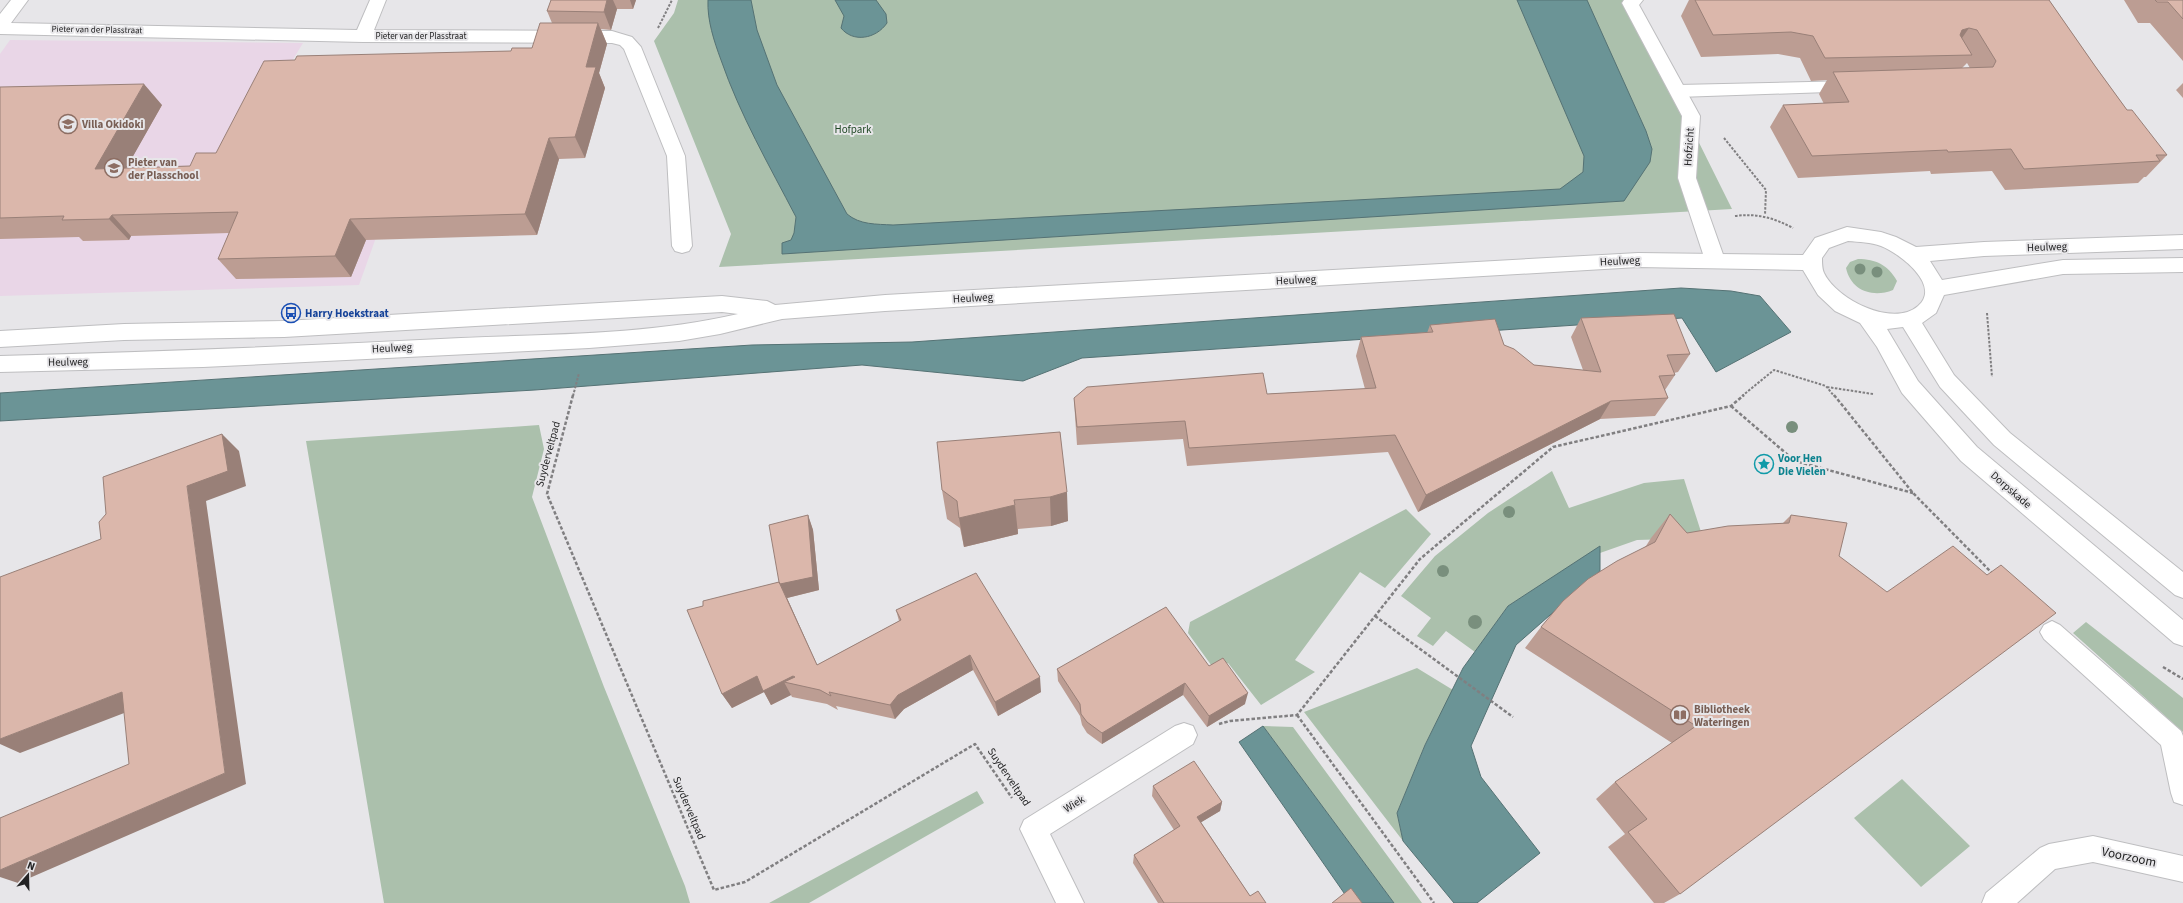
<svg xmlns="http://www.w3.org/2000/svg" width="2183" height="903" viewBox="0 0 2183 903" font-family="'Source Sans 3',sans-serif">
	<rect width="100%" height="100%" fill="#e7e6e9"/>
	<path fill="#e9d6e7" d="M10 40 303 43 226 170 402 165 359 285 0 296V54Z"/>
	<path fill="#abc0ac" d="M678 0H708V9L716 0H1628L1732 209 719 267 731 234 654 41 674 13Z
		M1858 259C1876 259 1888 265 1897 281L1893 290C1873 298 1851 291 1846 268L1850 262Z
		M539 425 544 449 532 497 604 687 685 886 690 903H384L306 441Z
		M1552 471 1569 508 1644 483 1684 479 1703 538 1637 540 1600 553V547L1508 606 1475 652 1446 631 1433 646 1417 636 1431 618 1401 596 1435 556 1488 513Z
		M1406 509 1431 534 1385 588 1360 572 1295 660 1315 672 1261 705 1228 663 1214 669 1188 633 1190 622Z
		M2086 622 2183 698V732L2073 633Z
		M1417 668 1453 690 1425 745 1397 813 1403 841 1304 712Z
		M1263 726 1293 727 1422 903H1394Z
		M1902 779 1970 846 1921 887 1854 818Z
		M977 791 984 803 809 903H769Z"/>
	<path fill="#6b9496" stroke="#557274" d="M708 0H751L757 30 777 85 847 214C860 225 876 224 893 225L1560 189 1583 172 1584 156 1517 0H1587L1646 131 1652 149 1650 162 1624 201 782 254V243L791 240 794 233 796 217C769 165 740 115 721 60 714 41 707 20 708 0Z
		M835 0H876L886 14 887 23C876 39 853 43 841 28L844 16Z
		M1681 288 1731 291 1760 296 1791 332 1716 372 1682 318 1082 358 1023 381 862 365 535 390 0 421V393L752 345 912 342Z
		M1600 546V571L1516 645 1471 746 1481 777 1540 853 1477 903H1454L1403 841 1397 813 1425 745 1463 668 1508 606Z
		M1263 726 1394 903H1351L1239 742Z"/>
	<g fill="none" stroke-linecap="round" stroke-linejoin="round">
		<defs>
			<path id="lane" d="M1851 81 1857 83 1859 87 1857 91 1678 97 1672 95 1670 91 1672 87 1678 85Z
				M2052 621 2060 625 2181 731 2183 736V805L2174 802 2171 793 2161 745 2044 639 2040 632 2044 625Z"/>
			<path id="street" d="M11 0H28L11 23 357 30 370 0H386L374 30 612 31 632 37 641 47 685 156 692 246 689 251 682 253 675 251 672 246 667 156 624 49 620 45 612 43 363 42 0 34V14Z
				M1624 0H1643L1639 5 1700 116 1696 178 1725 260 1722 265 1715 267 1708 265 1705 260 1678 178 1682 116 1622 3Z
				M1184 723 1193 726 1197 735 1193 744 1050 834 1084 903H1056L1020 829 1024 820 1175 726Z
				M2093 836 2183 856V882L2093 862 2055 869 2017 903H1982L1986 893 2040 848 2049 844Z"/>
			<path id="secondary" d="M1847 227 1881 232 1896 237 1916 247 1984 242 2183 235V249L1984 256 1930 261 1942 280 2063 260 2183 258V272L2063 274 1944 295 1936 313 1922 323 1954 375 2010 433 2183 572V598L2175 595 1994 445 1940 387 1903 327 1887 329 1918 381 1977 447 2183 620V646L2174 643 1961 461 1902 393 1877 347 1860 323 1835 311 1818 295 1803 270 1638 267 885 311 782 319 720 334 679 341 589 348 203 367 0 372V356C154 352 307 346 461 338 553 334 648 335 738 314L722 312 284 337 124 340 0 347V331L124 324 284 321 722 296 767 301 775 305 885 295 1638 253 1803 255 1815 238ZM1848 241C1859 242 1871 242 1881 246 1899 253 1942 285 1918 306 1893 328 1836 299 1824 273 1822 269 1822 262 1822 258L1829 248Z"/>
		</defs>
		<use href="#lane" stroke="#bebec0" stroke-width="2"/>
		<use href="#street" stroke="#bebec0" stroke-width="2"/>
		<use href="#secondary" stroke="#bebec0" stroke-width="2"/>
		<path stroke="#807f81" stroke-width="2" stroke-dasharray="2.5 1.5" stroke-linecap="butt" d="M658 28 672 0
			M1724 138 1766 190 1765 215
			M1735 216C1757 213 1774 218 1793 228
			M1987 313 1992 377
			M1827 387 1873 394
			M573 396 579 373
			M1742 396 1774 370 1826 386 1834 396"/>
		<path stroke="#807f81" stroke-width="2.5" stroke-dasharray="3.5 2" stroke-linecap="butt" d="M573 395 547 494 714 890 745 882 975 744 1012 798
			M1834 395 1913 493 1993 574
			M1731 406 1795 461 1913 493
			M1375 616 1513 717
			M2163 667 2183 679
			M1297 715 1434 903
			M1219 724 1230 721 1297 715 1420 559 1553 447 1731 406 1744 395"/>
		<use href="#lane" fill="#fff" fill-rule="evenodd"/>
		<use href="#street" fill="#fff" fill-rule="evenodd"/>
		<use href="#secondary" fill="#fff" fill-rule="evenodd"/>
	</g>
	<g fill="#798f7d">
		<circle cx="1860" cy="269" r="5.5"/>
		<circle cx="1877" cy="272" r="5.5"/>
		<circle cx="1792" cy="427" r="6"/>
		<circle cx="1509" cy="512" r="6"/>
		<circle cx="1443" cy="571" r="6"/>
		<circle cx="1475" cy="622" r="7"/>
	</g>
	<path fill="#bc9d93" fill-rule="evenodd" d="M551 0H636L633 9H617L611 30 601 29 607 44 599 73 605 88 585 158 559 159 537 235 366 240 351 277 236 279 218 259 229 233 131 236 129 240 83 241 79 237 0 239V87L162 105 126 168 190 166 216 153 295 60 511 51 532 48 552 23 547 11Z
		M1689 0H2049L2095 66 2127 110 2167 155 2146 177H2144L2138 183 2005 190 1992 171 1931 174 1930 171 1798 178 1770 127 1783 105 1824 104 1819 94 1827 80 1811 81 1800 58 1778 54 1701 57 1681 16ZM1967 63 1970 68H1962Z
		M2124 0H2183V61L2150 23H2138Z
		M2183 83V98L2176 90Z
		M1581 318 1690 354 1678 372 1674 373 1675 375 1665 390 1668 398 1655 416 1600 419 1418 512 1388 452 1187 466 1183 439 1077 445 1075 416 1074 398 1267 394 1365 389 1356 356 1361 337 1427 333 1430 325 1504 345 1534 365 1583 370 1571 337Z
		M1060 432 1068 521 1051 526 1018 529V534L964 547 960 528 947 519 942 490Z
		M1670 514 1687 533 1783 523 1791 515 1680 894 1664 903H1654L1608 847 1625 834 1596 799 1615 782 1672 743 1525 648 1541 627 1646 546 1651 538Z
		M808 515 813 530 819 590 787 598 817 665 899 621 896 610 1041 692 998 716 973 670 904 709 895 719 836 706 838 710 827 704 792 697 791 695 771 705 764 692 732 708 722 694 703 606 779 582Z
		M1209 666 1245 704 1207 727 1183 695 1102 744 1087 733 1082 725 1080 716 1058 681 1057 669Z
		M1153 786 1222 802 1220 811 1201 822 1250 896 1266 903H1158L1133 863 1134 855 1174 830 1152 796Z"/>
	<path fill="#998078" d="M607 0H613L617 9 611 30 604 12Z
		M630 0H636L633 9Z
		M598 23 607 44 599 73 605 88 585 158 575 137 586 67Z
		M1969 28 1953 51 1962 30Z
		M144 84 162 105 114 190 95 169Z
		M549 138 559 159 537 235 525 214Z
		M112 215 131 236 129 240 109 219Z
		M350 219 366 240 351 277 335 256Z
		M1611 401 1600 419 1418 512 1426 495Z
		M222 434 239 451 246 486 206 501 246 784 18 883 0 877V870L225 773 187 486Z
		M1067 492 1068 521 1051 526 1050 497Z
		M1015 505 1018 534 964 547 959 518Z
		M808 515 813 530 819 590 787 598 824 680 780 584Z
		M970 655 973 670 904 709 895 719 890 705 898 695Z
		M757 676H793L798 685 784 682 791 695 771 705 764 692 732 708 722 694Z
		M1040 677 1041 692 998 716 995 702Z
		M1185 683 1183 695 1102 744V733Z
		M122 692 145 705 20 753 0 744V739Z
		M1248 693 1245 704 1207 727 1209 716Z
		M1222 802 1220 811 1195 826 1197 817Z"/>
	<path fill="#dbb7ab" stroke="#998078" d="M551 0H607L604 12 547 11Z
		M1695 0H2049L2095 66 2127 110H2132L2167 155H2156L2160 161 2024 169 2011 149 1948 152 1947 150 1812 156 1783 105 1849 102 1833 72 1993 67 1996 61 1977 30 1969 28 1962 30 1960 35 1972 55 1825 58 1813 36 1791 32 1713 35Z
		M2155 0H2183V19L2168 2H2157Z
		M540 23H598L586 67H596L575 137 549 138 525 214 350 219 335 256 218 259 238 212 112 215 109 219 62 220 64 216 0 218V87L144 84 95 169 190 166 196 153H216L264 61 295 60 297 56 511 51 512 48H532Z
		M1674 314 1690 354 1667 355 1675 375 1659 376 1668 398 1611 401 1426 495 1395 435 1189 448 1185 421 1077 427 1074 398 1087 387 1263 373 1267 394 1376 388 1361 337 1433 332 1430 325 1495 319 1504 345 1514 349 1534 365 1601 372 1581 318Z
		M1060 432 1067 492 1050 497 1014 500 1015 505 959 518 957 501 942 490 937 442Z
		M222 434 228 471 187 486 225 773 0 870V818L129 764 122 692 0 739V577L101 539 99 522 106 514 103 477Z
		M1670 514 1687 533 1728 526 1789 523 1791 515 1847 523 1839 556 1887 592 1953 546 1987 575 2001 565 2056 613 1680 894 1628 832 1647 819 1615 782 1696 726 1541 627 1563 601 1588 579 1617 561 1655 542Z
		M808 515 813 577 780 584 779 582 769 525Z
		M976 573 1040 677 995 702 970 655 898 695 890 705 829 692 831 696 820 690 784 682 795 677 793 676 763 691 757 676 722 694 687 610 703 606V601L779 582 817 665 901 620 896 610Z
		M1166 607 1209 666 1223 658 1248 693 1209 716 1185 683 1102 733 1087 722 1081 714 1080 704 1057 669Z
		M1194 761 1222 802 1197 817 1250 896 1258 891 1266 903H1164L1134 855 1180 826 1153 786Z
		M1351 888 1362 903H1332Z"/>
	<defs>
		<symbol id="school-ring" viewBox="-11 -11 22 22"><circle r="9.5" fill="#e7e6e9" stroke="#8d6e63" stroke-width="1.5"/><path d="M0-5L7-2L0 1L-7-2ZM-4 1L0 2.5L4 1V4Q0 6-4 4Z" fill="#8d6e63"/></symbol>
		<symbol id="bus-ring" viewBox="-11 -11 22 22"><circle r="9.5" fill="#e7e6e9" stroke="#1a4fb4" stroke-width="1.5"/><path d="M-5-6H5V4H4V6H2V4H-2V6H-4V4H-5ZM-3.5-4V0h7V-4ZM-3.5 1.2v1.5H-2V1.2ZM2 1.2v1.5H3.5V1.2Z" fill="#1a4fb4"/></symbol>
		<symbol id="sight-ring" viewBox="-11 -11 22 22"><circle r="9.5" fill="#e7e6e9" stroke="#0f9aa8" stroke-width="1.5"/><path d="M0-6L1.8-2.2L6-1.7L2.9 1.2L3.7 5.4L0 3.3L-3.7 5.4L-2.9 1.2L-6-1.7L-1.8-2.2Z" fill="#0f9aa8"/></symbol>
		<symbol id="library-ring" viewBox="-11 -11 22 22"><circle r="9.5" fill="#e7e6e9" stroke="#8d6e63" stroke-width="1.5"/><path d="M-6-4Q-3-5.5-.7-3.5V5Q-3 3-6 4ZM6-4Q3-5.5 .7-3.5V5Q3 3 6 4Z" fill="#8d6e63"/></symbol>
	</defs>
	<g fill-rule="evenodd">
		<use href="#school-ring" x="57" y="113" width="22" height="22"/>
		<use href="#school-ring" x="103" y="157" width="22" height="22"/>
		<use href="#bus-ring" x="280" y="302" width="22" height="22"/>
		<use href="#sight-ring" x="1753" y="453" width="22" height="22"/>
		<use href="#library-ring" x="1669" y="704" width="22" height="22"/>
	</g>
	<g text-anchor="middle" dominant-baseline="central" stroke-width="4" stroke-linejoin="round" paint-order="stroke">
		<g font-size="9" fill="#222223" stroke="#e7e6e9">
			<text transform="translate(97 30) rotate(1)">Pieter van der Plasstraat</text>
			<text x="421" y="36">Pieter van der Plasstraat</text>
		</g>
		<g font-size="11" font-weight="bold" fill="#785e54" stroke="#e7e6e9" text-anchor="start">
			<text x="82" y="124">Villa Okidoki</text>
			<text x="128" y="162">Pieter van<tspan x="128" dy="13">der Plasschool</tspan></text>
			<text x="1694" y="709">Bibliotheek<tspan x="1694" dy="13">Wateringen</tspan></text>
		</g>
		<g font-size="11" fill="#1f4724" stroke="#e7e6e9">
			<text x="853" y="129">Hofpark</text>
		</g>
		<g font-size="11" fill="#222223" stroke="#e7e6e9">
			<text transform="translate(1689 147) rotate(-86)">Hofzicht</text>
			<text transform="translate(2047 247) rotate(-2)">Heulweg</text>
			<text transform="translate(1620 261) rotate(-3)">Heulweg</text>
			<text transform="translate(1296 280) rotate(-3)">Heulweg</text>
			<text transform="translate(973 298) rotate(-3)">Heulweg</text>
			<text transform="translate(392 348) rotate(-3)">Heulweg</text>
			<text transform="translate(68 362) rotate(-1)">Heulweg</text>
			<text transform="translate(548 454) rotate(-75)">Suyderveltpad</text>
			<text transform="translate(2011 490) rotate(41)">Dorpskade</text>
			<text transform="translate(1009 777) rotate(56)">Suyderveltpad</text>
			<text transform="translate(1074 804) rotate(-32)">Wiek</text>
			<text transform="translate(689 808) rotate(67)">Suyderveltpad</text>
		</g>
		<g font-size="11" font-weight="bold" fill="#164399" stroke="#e7e6e9" text-anchor="start">
			<text x="305" y="313">Harry Hoekstraat</text>
		</g>
		<g font-size="11" font-weight="bold" fill="#0d838f" stroke="#e7e6e9" text-anchor="start">
			<text x="1778" y="458">Voor Hen<tspan x="1778" dy="13">Die Vielen</tspan></text>
		</g>
		<g font-size="13" fill="#222223" stroke="#e7e6e9">
			<text transform="translate(2129 857) rotate(12)">Voorzoom</text>
		</g>
	</g>
	<g transform="translate(28 875) rotate(20)" stroke="#e7e6e9" stroke-width="3" paint-order="stroke">
	<path d="M0-3L7 15L0 10L-7 15Z" fill="#222223"/>
	<text y="-6" font-size="11" font-weight="bold" text-anchor="middle" fill="#222223">N</text>
	</g>
</svg>
